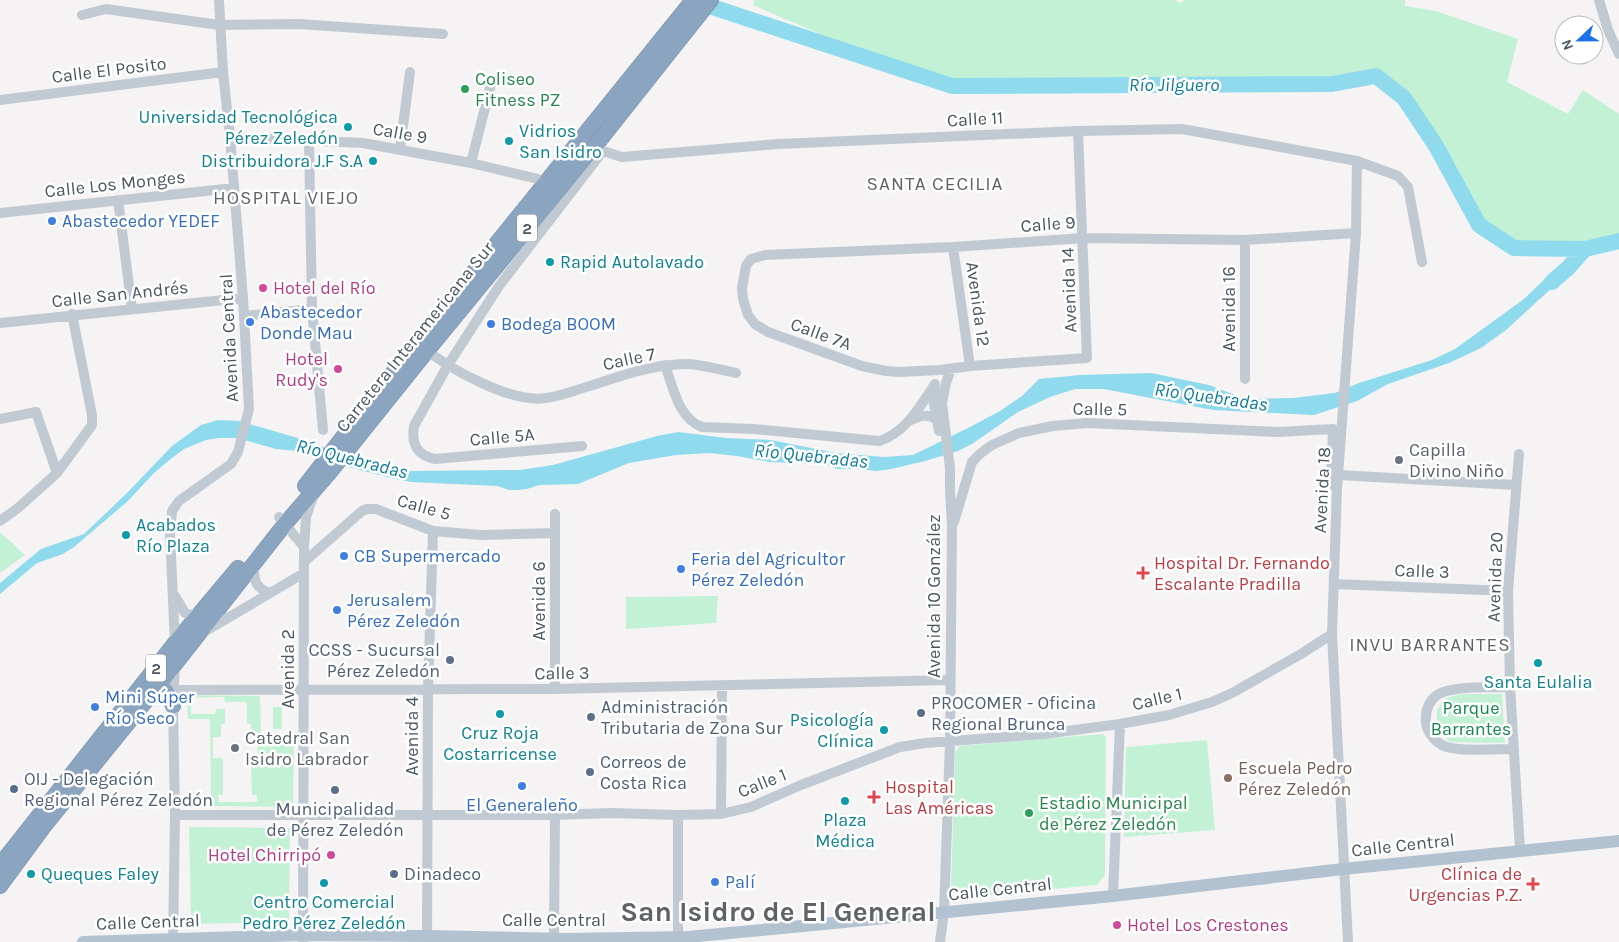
<svg xmlns="http://www.w3.org/2000/svg" width="1619" height="942" viewBox="0 0 1619 942" font-family="Karla,sans-serif">
	<rect width="100%" height="100%" fill="#f5f3f3"/>
	<path fill="#c3f1d5" fill-rule="evenodd" d="M754 0H1174L1181 3 1184 0H1405V6L1436 11 1518 39 1507 82 1568 114 1583 90 1619 114V241L1585 249 1514 248 1488 230 1453 178 1406 100 1376 76 1332 84 952 86 899 68 753 5Z
		M0 532 25 555 0 573Z
		M718 596 716 623 626 629V597Z
		M1461 694H1502L1505 743 1450 742 1442 734 1437 724V710L1446 698Z
		M187 695 260 696 261 740 294 741 293 807 211 806 210 719H188ZM224 697 225 702H247V723L251 724V738H257L258 757 251 758 252 795H257V802H219L218 795H223V758H213V737H221V724H225V709H216L215 714H191V698Z
		M273 707H282V729H273Z
		M1103 734 1106 737 1105 875 1097 885 963 897 951 890 955 752 960 746Z
		M1207 740 1215 830 1124 837 1126 747Z
		M189 827 290 828 289 922 191 924Z"/>
	<path fill="#90daee" d="M1556 268H1568L1564 277 1506 330 1481 348 1449 363 1388 384 1357 401 1314 415 1213 410 1104 389H1075L1050 397 1018 412 972 444 958 451 925 461 891 469 877 471 857 469H837L825 464 770 462 737 456 709 453 676 455 629 463 578 484 539 485 527 489 518 490H509L497 486 411 482 391 478 317 459 297 451 276 449 237 438H219L206 440 184 449 168 461 153 474 128 501 74 547 63 554 37 563 0 594V583L41 549 84 534 126 494 172 446 201 425 218 420 239 421 308 441 331 450 366 460 411 471 520 470 553 465 657 436 678 432 726 438 771 440 836 453 884 457 913 455 968 428 1000 411 1022 396 1039 379 1080 375 1151 373 1209 385 1245 399 1293 398 1335 393 1359 383 1432 360 1455 349 1524 299Z"/>
	<g fill="none" stroke-linecap="round" stroke-linejoin="round">
		<path stroke="#90daee" stroke-width="16" d="M694 1 952 86 1332 84 1376 76 1404 98 1436 146 1479 225 1514 248 1585 249
			M1552 282 1568 268 1585 249 1619 241"/>
		<defs>
			<path id="highway" d="M305 486 417 342 693 0
				M154 691 165 690 170 698 173 706
				M0 865 175 643 238 568
				M0 886 45 825 154 691 285 524 330 472 427 351 596 145 711 0"/>
		</defs>
		<use href="#highway" stroke="#7690ad" stroke-width="16"/>
		<path stroke="#c1cad2" stroke-width="10" d="M1599 0 1608 30 1619 54
			M82 15 106 9 219 25 299 24 443 34
			M0 100 223 72
			M1078 131 1087 358 970 366 940 370 899 372 886 371 862 366 768 332 755 324 748 315 743 299 742 288 746 266 751 259 765 255 953 247 1084 238 1245 240 1356 233
			M230 137 363 143 471 163 538 179 549 184
			M309 141 312 309 323 430
			M596 145 603 151 622 157 778 144 1078 131 1182 129 1357 161 1398 176 1408 187 1422 262
			M400 149 410 72
			M471 163 492 80
			M118 200 132 309
			M0 213 234 188
			M1245 240V379
			M953 247 970 366
			M244 316 312 309
			M0 323 243 298
			M424 348C449 369 513 404 546 398 561 396 575 390 590 386 620 376 651 365 683 364 699 363 720 370 736 373
			M665 365C673 387 678 418 702 427L754 429 879 441C906 433 920 406 935 384
			M935 386 933 398 939 431
			M0 419 36 412 57 473
			M911 420C920 416 928 413 937 420
			M582 446 435 459C417 455 411 444 414 426L448 365 499 286 603 151
			M1519 454 1508 591 1510 687 1520 850
			M1339 475 1516 485
			M279 517 304 547
			M0 521 18 508 57 473 92 425V415L72 314
			M954 522 972 462 981 453 992 445 1019 433 1053 426 1087 423 1278 432 1333 429 1331 477 1332 483 1337 489
			M304 562 362 511 367 509H376L433 531 481 535 555 533
			M254 565C254 579 254 587 269 593
			M1334 584 1508 591
			M175 596 185 613 192 615 199 611
			M204 632 304 573
			M175 645 170 533 172 511 179 501 231 464 238 452 249 409 243 298 230 137 223 72 219 0
			M1510 687C1490 688 1453 685 1437 695 1428 702 1425 712 1426 723 1427 732 1435 742 1444 746 1456 752 1497 749 1513 749
			M555 689V514
			M173 690 555 689 950 680
			M721 814 722 686
			M175 815H555L611 813 678 815 721 814 751 807 801 785 900 747 925 743 1044 734 1120 724 1169 715 1212 702 1232 693 1301 654 1332 634
			M678 815V937
			M1113 896 1120 724
			M554 939 555 815
			M173 942 175 815 173 706 175 664
			M303 942 304 547 306 517 313 497
			M427 942 428 690 433 531
			M940 942 944 912 950 742 952 527 950 491V468L942 403 946 383 951 369
			M1348 942 1332 634 1337 489 1356 233 1357 161"/>
		<path stroke="#b3c2d1" stroke-width="12" d="M83 942 303 935 427 936 567 939 688 937 1113 896 1343 869 1619 841"/>
		<use href="#highway" stroke="#8ba5c1" stroke-width="15"/>
	</g>
	<g fill="#2e9e5b" stroke="#fff" stroke-width="2">
		<circle cx="465" cy="89" r="5"/>
		<circle cx="1029" cy="813" r="5"/>
	</g>
	<g fill="#0f9aa8" stroke="#fff" stroke-width="2">
		<circle cx="348" cy="127" r="5"/>
		<circle cx="509" cy="141" r="5"/>
		<circle cx="373" cy="161" r="5"/>
		<circle cx="550" cy="262" r="5"/>
		<circle cx="126" cy="535" r="5"/>
		<circle cx="1538" cy="663" r="5"/>
		<circle cx="500" cy="714" r="5"/>
		<circle cx="884" cy="730" r="5"/>
		<circle cx="845" cy="801" r="5"/>
		<circle cx="31" cy="874" r="5"/>
		<circle cx="324" cy="883" r="5"/>
	</g>
	<g fill="#3f7fe0" stroke="#fff" stroke-width="2">
		<circle cx="52" cy="221" r="5"/>
		<circle cx="250" cy="322" r="5"/>
		<circle cx="491" cy="324" r="5"/>
		<circle cx="344" cy="556" r="5"/>
		<circle cx="681" cy="569" r="5"/>
		<circle cx="337" cy="610" r="5"/>
		<circle cx="95" cy="707" r="5"/>
		<circle cx="522" cy="786" r="5"/>
		<circle cx="715" cy="882" r="5"/>
	</g>
	<g fill="#d1479c" stroke="#fff" stroke-width="2">
		<circle cx="263" cy="288" r="5"/>
		<circle cx="338" cy="369" r="5"/>
		<circle cx="331" cy="855" r="5"/>
		<circle cx="1117" cy="925" r="5"/>
	</g>
	<g fill="#6b7280" stroke="#fff" stroke-width="2">
		<circle cx="1399" cy="460" r="5"/>
		<circle cx="235" cy="748" r="5"/>
	</g>
	<g fill="#e0444e" stroke="#fff" stroke-width="2">
		<path d="M1140.5 565.5h5v5h5v5h-5v5h-5v-5h-5v-5h5z"/>
		<path d="M871.5 789.5h5v5h5v5h-5v5h-5v-5h-5v-5h5z"/>
		<path d="M1530.5 876.5h5v5h5v5h-5v5h-5v-5h-5v-5h5z"/>
	</g>
	<g fill="#5c6f8a" stroke="#fff" stroke-width="2">
		<circle cx="450" cy="660" r="5"/>
		<circle cx="921" cy="713" r="5"/>
		<circle cx="591" cy="717" r="5"/>
		<circle cx="590" cy="772" r="5"/>
		<circle cx="14" cy="789" r="5"/>
		<circle cx="335" cy="790" r="5"/>
		<circle cx="394" cy="874" r="5"/>
	</g>
	<circle fill="#8d6e63" stroke="#fff" stroke-width="2" cx="1228" cy="778" r="5"/>
	<g text-anchor="middle" dominant-baseline="central" stroke-width="5" stroke-linejoin="round" paint-order="stroke">
		<g fill="#fff" stroke="#808990" stroke-width="1">
			<rect x="517" y="214.5" width="20" height="27" rx="4"/>
			<rect x="146" y="654.5" width="20" height="27" rx="4"/>
		</g>
		<g font-size="16" font-weight="bold" fill="#4a5661">
			<text x="527" y="228">2</text>
			<text x="156" y="668">2</text>
		</g>
		<g font-size="18" fill="#4a5661" stroke="#fff">
			<text transform="translate(109 70) rotate(-7)">Calle El Posito</text>
			<text transform="translate(975 119) rotate(-3)">Calle 11</text>
			<text transform="translate(400 133) rotate(10)">Calle 9</text>
			<text transform="translate(115 184) rotate(-6)">Calle Los Monges</text>
			<text transform="translate(1048 224) rotate(-4)">Calle 9</text>
			<text transform="translate(1069 290) rotate(-92)">Avenida 14</text>
			<text transform="translate(120 294) rotate(-6)">Calle San Andrés</text>
			<text transform="translate(978 304) rotate(82)">Avenida 12</text>
			<text transform="translate(1229 309) rotate(-90)">Avenida 16</text>
			<text transform="translate(821 334) rotate(20)">Calle 7A</text>
			<text transform="translate(415 337) rotate(-51)">Carretera Interamericana Sur</text>
			<text transform="translate(229 338) rotate(-93)">Avenida Central</text>
			<text transform="translate(629 359) rotate(-12)">Calle 7</text>
			<text transform="translate(1100 409) rotate(1)">Calle 5</text>
			<text transform="translate(502 437) rotate(-5)">Calle 5A</text>
			<text transform="translate(1322 490) rotate(-87)">Avenida 18</text>
			<text transform="translate(424 507) rotate(16)">Calle 5</text>
			<text transform="translate(1422 571) rotate(2)">Calle 3</text>
			<text transform="translate(1495 577) rotate(-88)">Avenida 20</text>
			<text transform="translate(934 596) rotate(-90)">Avenida 10 González</text>
			<text transform="translate(539 601) rotate(-90)">Avenida 6</text>
			<text transform="translate(288 669) rotate(-90)">Avenida 2</text>
			<text transform="translate(562 673) rotate(-1)">Calle 3</text>
			<text transform="translate(1157 699) rotate(-13)">Calle 1</text>
			<text transform="translate(412 736) rotate(-90)">Avenida 4</text>
			<text transform="translate(762 783) rotate(-22)">Calle 1</text>
			<text transform="translate(1403 845) rotate(-6)">Calle Central</text>
			<text transform="translate(1000 889) rotate(-6)">Calle Central</text>
			<text x="554" y="920">Calle Central</text>
			<text transform="translate(148 922) rotate(-2)">Calle Central</text>
		</g>
		<g font-size="18" fill="#27864d" stroke="#fff" text-anchor="start">
			<text x="475" y="79">Coliseo<tspan x="475" dy="21">Fitness PZ</tspan></text>
			<text x="1039" y="803">Estadio Municipal<tspan x="1039" dy="21">de Pérez Zeledón</tspan></text>
		</g>
		<g font-size="18" fill="#0d838f" stroke="#fff" text-anchor="start">
			<text x="338" y="117" text-anchor="end">Universidad Tecnológica<tspan x="338" dy="21">Pérez Zeledón</tspan></text>
			<text x="519" y="131">Vidrios<tspan x="519" dy="21">San Isidro</tspan></text>
			<text x="363" y="161" text-anchor="end">Distribuidora J.F S.A</text>
			<text x="560" y="262">Rapid Autolavado</text>
			<text x="136" y="525">Acabados<tspan x="136" dy="21">Río Plaza</tspan></text>
			<text x="1538" y="682" text-anchor="middle">Santa Eulalia</text>
			<text x="874" y="720" text-anchor="end">Psicología<tspan x="874" dy="21">Clínica</tspan></text>
			<text x="500" y="733" text-anchor="middle">Cruz Roja<tspan x="500" dy="21">Costarricense</tspan></text>
			<text x="845" y="820" text-anchor="middle">Plaza<tspan x="845" dy="21">Médica</tspan></text>
			<text x="41" y="874">Queques Faley</text>
			<text x="324" y="902" text-anchor="middle">Centro Comercial<tspan x="324" dy="21">Pedro Pérez Zeledón</tspan></text>
		</g>
		<g font-size="18" fill="#366cbe" stroke="#fff" text-anchor="start">
			<text x="62" y="221">Abastecedor YEDEF</text>
			<text x="260" y="312">Abastecedor<tspan x="260" dy="21">Donde Mau</tspan></text>
			<text x="501" y="324">Bodega BOOM</text>
			<text x="354" y="556">CB Supermercado</text>
			<text x="691" y="559">Feria del Agricultor<tspan x="691" dy="21">Pérez Zeledón</tspan></text>
			<text x="347" y="600">Jerusalem<tspan x="347" dy="21">Pérez Zeledón</tspan></text>
			<text x="105" y="697">Mini Súper<tspan x="105" dy="21">Río Seco</tspan></text>
			<text x="522" y="805" text-anchor="middle">El Generaleño</text>
			<text x="725" y="882">Palí</text>
		</g>
		<g font-size="18" fill="#b23c85" stroke="#fff" text-anchor="start">
			<text x="273" y="288">Hotel del Río</text>
			<text x="328" y="359" text-anchor="end">Hotel<tspan x="328" dy="21">Rudy's</tspan></text>
			<text x="321" y="855" text-anchor="end">Hotel Chirripó</text>
			<text x="1127" y="925">Hotel Los Crestones</text>
		</g>
		<g font-size="18" fill="#5b616d" stroke="#fff" text-anchor="start">
			<text x="1409" y="450">Capilla<tspan x="1409" dy="21">Divino Niño</tspan></text>
			<text x="245" y="738">Catedral San<tspan x="245" dy="21">Isidro Labrador</tspan></text>
		</g>
		<g font-size="18" fill="#be3a42" stroke="#fff" text-anchor="start">
			<text x="1154" y="563">Hospital Dr. Fernando<tspan x="1154" dy="21">Escalante Pradilla</tspan></text>
			<text x="885" y="787">Hospital<tspan x="885" dy="21">Las Américas</tspan></text>
			<text x="1522" y="874" text-anchor="end">Clínica de<tspan x="1522" dy="21">Urgencias P.Z.</tspan></text>
		</g>
		<g font-size="18" fill="#4e5e75" stroke="#fff" text-anchor="start">
			<text x="440" y="650" text-anchor="end">CCSS - Sucursal<tspan x="440" dy="21">Pérez Zeledón</tspan></text>
			<text x="931" y="703">PROCOMER - Oficina<tspan x="931" dy="21">Regional Brunca</tspan></text>
			<text x="601" y="707">Administración<tspan x="601" dy="21">Tributaria de Zona Sur</tspan></text>
			<text x="600" y="762">Correos de<tspan x="600" dy="21">Costa Rica</tspan></text>
			<text x="24" y="779">OIJ - Delegación<tspan x="24" dy="21">Regional Pérez Zeledón</tspan></text>
			<text x="335" y="809" text-anchor="middle">Municipalidad<tspan x="335" dy="21">de Pérez Zeledón</tspan></text>
			<text x="404" y="874">Dinadeco</text>
		</g>
		<g font-size="18" fill="#17864f" stroke="#fff">
			<text x="1471" y="708">Parque<tspan x="1471" dy="21">Barrantes</tspan></text>
		</g>
		<g font-size="18" fill="#785e54" stroke="#fff" text-anchor="start">
			<text x="1238" y="768">Escuela Pedro<tspan x="1238" dy="21">Pérez Zeledón</tspan></text>
		</g>
		<g font-size="19" font-style="italic" fill="#0c7c9b" stroke="#fff">
			<text x="1174" y="85">Río Jilguero</text>
			<text transform="translate(1211 397) rotate(8)">Río Quebradas</text>
			<text transform="translate(811 456) rotate(6)">Río Quebradas</text>
			<text transform="translate(352 459) rotate(14)">Río Quebradas</text>
		</g>
		<g font-size="19" letter-spacing="1" fill="#5f6368" stroke="#fff">
			<text x="935" y="184">SANTA CECILIA</text>
			<text x="286" y="198">HOSPITAL VIEJO</text>
			<text x="1430" y="645">INVU BARRANTES</text>
		</g>
		<g font-size="28" font-weight="bold" fill="#5f6368" stroke="#fff">
			<text x="778" y="911">San Isidro de El General</text>
		</g>
	</g>
	<g transform="translate(1579 40) rotate(248)"><circle r="24" fill="#ffffff" stroke="#b7bbc0"/>
	<path d="M0-4L9 19L0 12L-9 19Z" fill="#1a73e8"/>
	<text y="-8" font-size="14" font-weight="bold" text-anchor="middle" fill="#4a5661">N</text>
	</g>
</svg>
